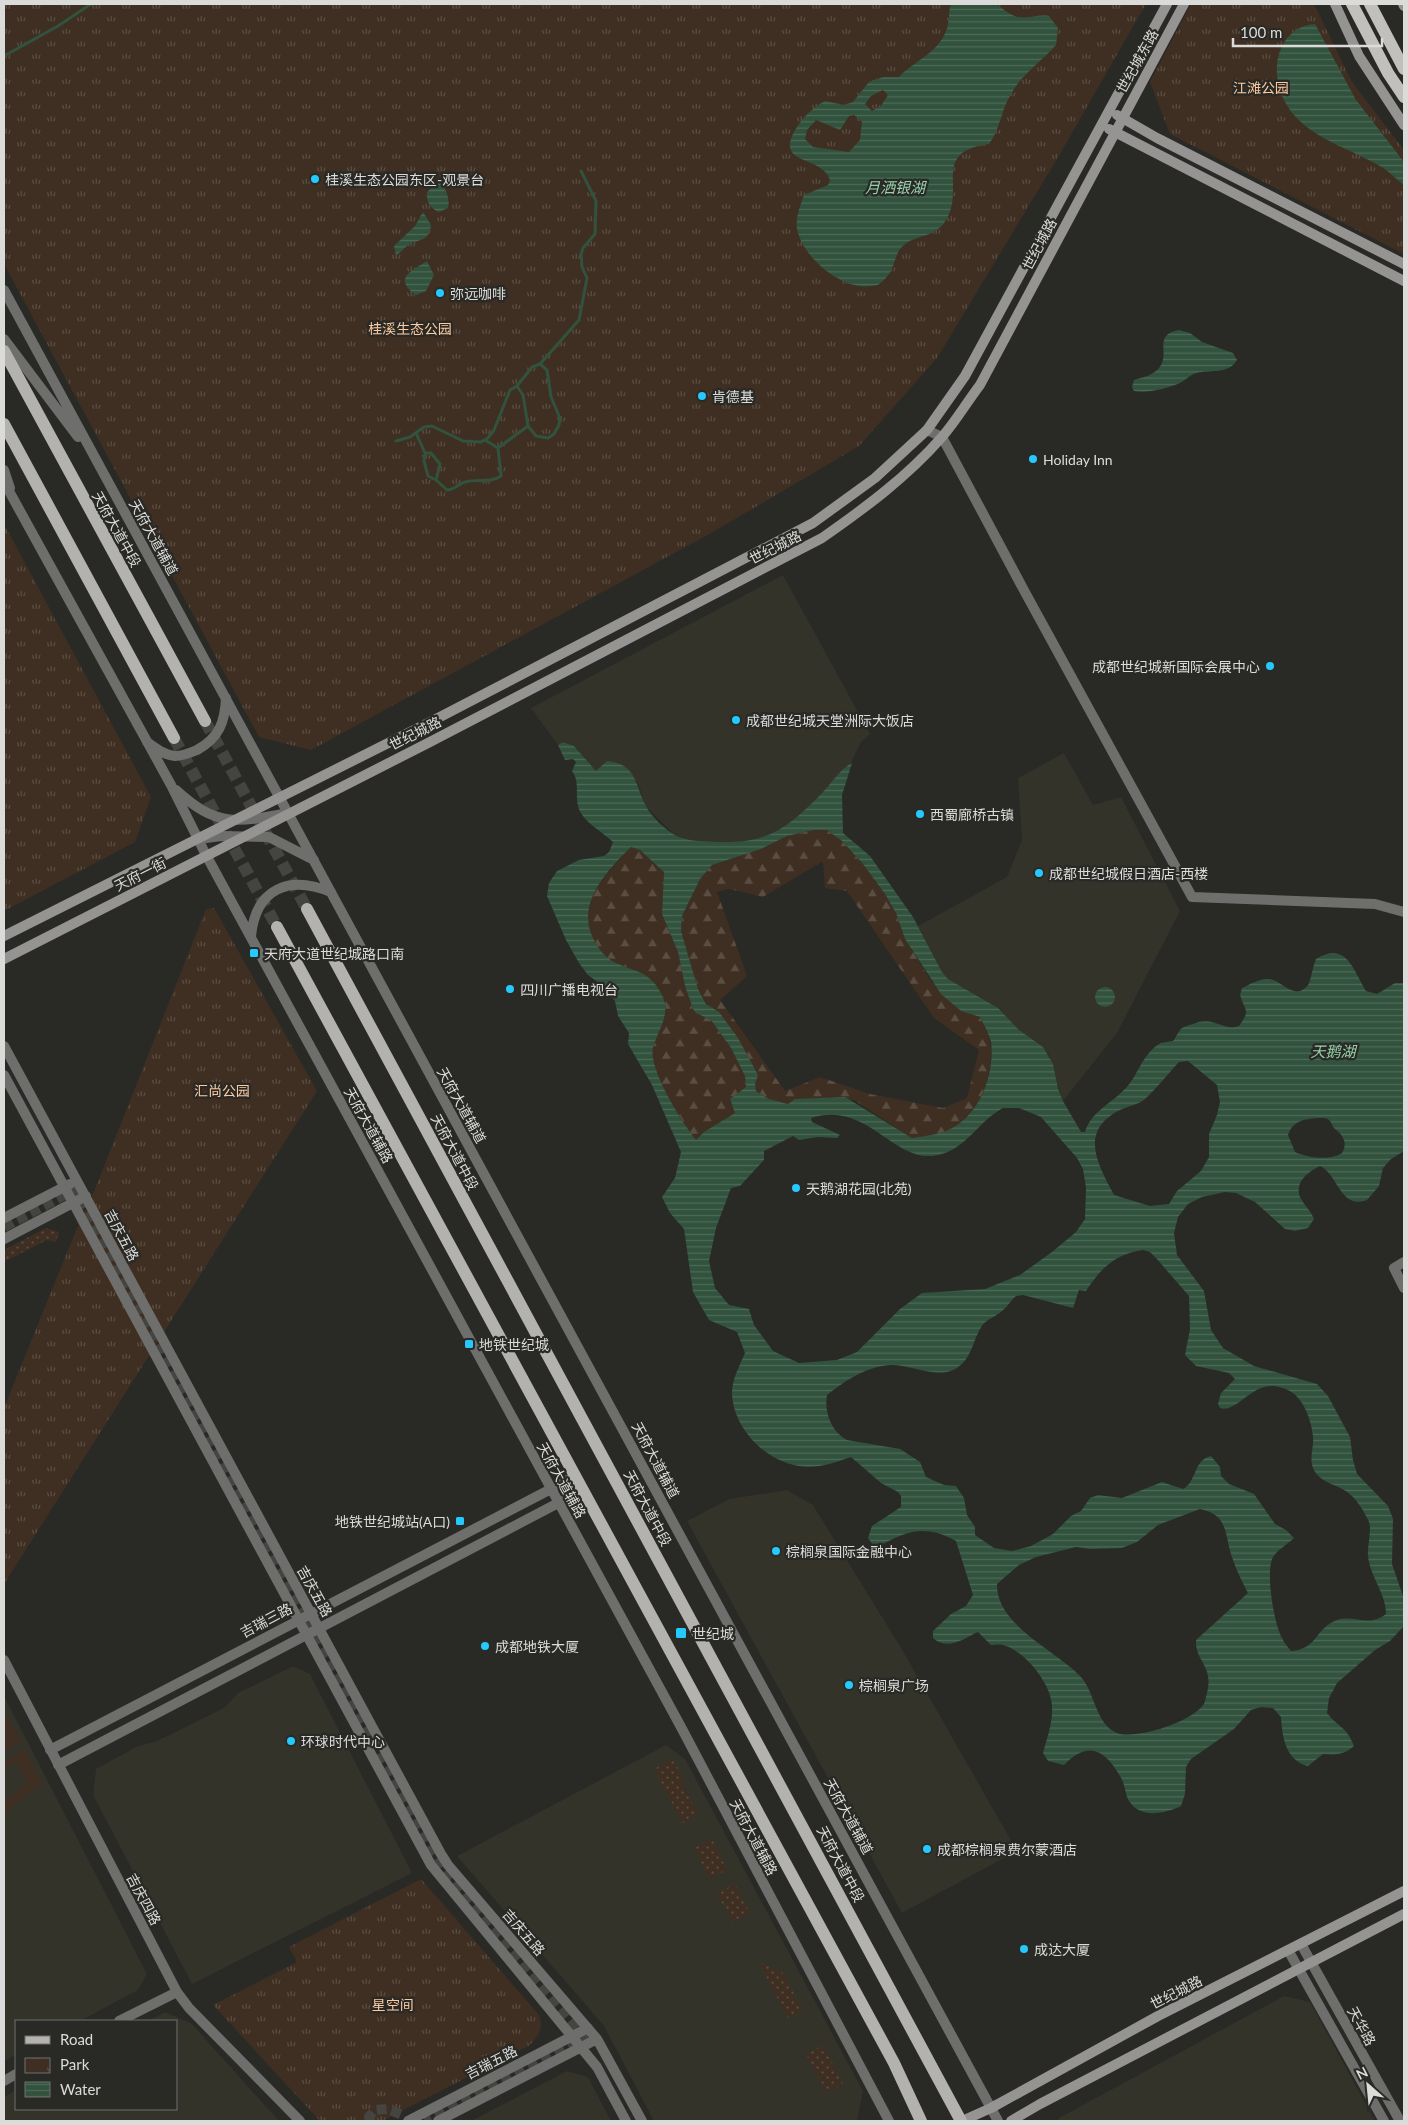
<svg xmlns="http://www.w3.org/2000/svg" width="1408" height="2125" viewBox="0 0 1408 2125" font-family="Lato,'Noto Sans SC',sans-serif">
	<defs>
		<pattern id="forest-firs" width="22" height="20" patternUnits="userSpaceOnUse" patternTransform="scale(1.25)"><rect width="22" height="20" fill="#3f2f22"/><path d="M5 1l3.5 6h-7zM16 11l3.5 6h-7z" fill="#5a4d42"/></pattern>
		<pattern id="park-tufts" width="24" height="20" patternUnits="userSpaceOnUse" patternTransform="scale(1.25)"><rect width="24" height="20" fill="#3f2f22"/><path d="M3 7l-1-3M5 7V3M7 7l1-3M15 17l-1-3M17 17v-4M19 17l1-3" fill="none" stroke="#5a4d42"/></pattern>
		<pattern id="garden-dots" width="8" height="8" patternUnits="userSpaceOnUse" patternTransform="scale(1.25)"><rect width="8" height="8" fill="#3f2f22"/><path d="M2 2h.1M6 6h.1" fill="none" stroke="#5a4d42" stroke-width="1.8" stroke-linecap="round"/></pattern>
		<pattern id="water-rules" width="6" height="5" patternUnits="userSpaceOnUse" patternTransform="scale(1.25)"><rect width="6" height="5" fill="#31523d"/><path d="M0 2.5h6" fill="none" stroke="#4e6a58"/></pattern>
	</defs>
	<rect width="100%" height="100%" fill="#292926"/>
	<path fill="#33332a" d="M783 575 870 734 861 742 851 763 834 781 792 823 777 832 756 840 729 843H695L676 836 646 807 637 781 596 771 574 746 563 742 558 745 531 708Z
		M1064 753 1093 805 1121 797 1180 911 1117 1033 1063 1101 1058 1089 1049 1055 1019 1030 998 1008 948 979 942 972 918 926 1007 877 1022 840 1018 778Z
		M787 1490 813 1505 903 1651 1017 1851 902 1913 687 1521 729 1499Z
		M293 1666 310 1674 412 1873 192 1984 93 1795 96 1769 138 1746 157 1741 224 1708 238 1693Z
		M4 1696 147 1974 138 1990 80 2021H16V2055L4 2061Z
		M666 1745 685 1759 863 2091 857 2121H654L604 2026 457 1856Z
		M1284 1996 1310 2002 1375 2121H1058L1059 2118Z
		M165 2012 191 2023 279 2121H4V2097L16 2090V2109H176V2021H148Z
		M567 2071 588 2077 611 2121H471Z"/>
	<path fill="#3f2f22" d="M4 1711 21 1742 4 1751Z
		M26 1750 42 1783 4 1814V1801L28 1783 17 1763 4 1769V1761Z"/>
	<path fill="url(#forest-firs)" fill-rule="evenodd" d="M814 830H827L842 841 863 864 885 894 896 913 905 939 931 981 961 1011 980 1017C984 1025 989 1034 990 1042 995 1075 979 1117 947 1131 937 1135 923 1136 912 1138L854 1100 832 1097 816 1100 802 1099 788 1104 769 1099 756 1091 755 1084 698 989 681 931 682 916 700 879 712 865 761 849 787 836ZM823 861 825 888 847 891 934 1018 979 1050 967 1098 943 1108 870 1094 820 1077 785 1091 720 1000 747 976 717 892 729 889 763 897Z
		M631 847 640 850 664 872 662 914 678 952 685 986 693 1009 697 1013 711 1020 731 1048 745 1076 746 1087 730 1099 735 1113 704 1132 696 1140C683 1123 648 1070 653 1048 657 1032 671 1015 663 997 650 969 635 973 612 961 603 956 598 948 593 938 575 901 608 873 631 847Z"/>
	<path fill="url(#park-tufts)" d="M4 4H1146L1057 159 937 358 859 446 713 532 311 750 259 737 4 264Z
		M1191 4H1314L1352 82 1404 150V254L1170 134 1150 82Z
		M4 524 151 797 135 842 4 911Z
		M214 908 317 1091 4 1584V1408L75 1233 95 1189 206 909Z
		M421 1879 539 2015C544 2028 539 2035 530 2045L382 2121H320L213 2005 297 1962 289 1947Z"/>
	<path fill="url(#garden-dots)" d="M46 1228 59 1232 56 1242 47 1240 4 1262V1250Z
		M673 1759 684 1780 681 1782 698 1814 683 1823 654 1769Z
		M712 1839 727 1870 710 1879 694 1848Z
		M735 1884 750 1913 732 1922 717 1893Z
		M763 1963 783 1973 803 2010 788 2018 760 1965Z
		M823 2045 843 2084 826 2092 806 2054Z"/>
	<path fill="url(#water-rules)" fill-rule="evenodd" d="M951 4C960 4 986 1 994 4 1003 7 1008 15 1018 17 1029 19 1038 14 1049 16L1058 28 1056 45C1041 62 1022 74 1011 94 1001 110 1000 130 989 144 929 152 968 190 944 223 934 237 917 235 905 244 895 251 895 266 889 274 886 278 882 282 878 285 872 286 865 287 859 286 834 282 805 257 798 233 794 221 800 206 804 195L828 185 830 180C822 155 776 166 794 132 801 119 812 108 825 101L844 105 853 102 869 82 883 77H899C914 61 938 53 946 31 950 23 948 12 951 4ZM883 90 888 95 881 106 872 111 865 104 871 96ZM854 115 862 121 860 140 849 152 813 147 805 139 807 130 816 120 840 130 849 116Z
		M1315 24 1356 100 1404 162V185C1396 179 1389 171 1380 166 1342 144 1289 133 1278 83 1276 69 1276 59 1282 46 1289 33 1300 25 1315 24Z
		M437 183H440C447 189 450 200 448 208L439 212C430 208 426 201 427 192Z
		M423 212 431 225C429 242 420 238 409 245 403 248 401 253 396 255L394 246 415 226Z
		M427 261 434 275 426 291 416 295C392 278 412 271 427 261Z
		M1179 330 1190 333 1202 342 1233 353 1237 360C1228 375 1211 369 1197 373 1191 374 1186 380 1180 383 1169 388 1146 394 1134 391L1132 387 1134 380C1143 377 1152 376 1159 368 1171 354 1152 335 1179 330Z
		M563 742 574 746 596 771 607 761C637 764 635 785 646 806 651 817 669 833 679 837 693 842 702 841 717 842 768 844 788 828 822 793 831 784 841 768 852 763L842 795 843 833 870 856 913 917 942 972 948 979 998 1008 1019 1030 1043 1047 1053 1064 1058 1089 1063 1101 1081 1132H1085C1092 1109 1116 1102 1130 1083 1139 1071 1145 1051 1161 1043 1164 1042 1169 1042 1173 1041 1176 1038 1178 1031 1182 1028 1185 1026 1190 1025 1193 1024 1215 1015 1222 1032 1239 1026 1251 1009 1245 1012 1240 995L1242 988C1250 984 1260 978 1269 979 1282 980 1294 1002 1308 985 1311 981 1313 965 1316 959 1347 941 1353 970 1366 991L1377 994 1395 983H1404V1151L1391 1159 1383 1168 1379 1186 1367 1200C1340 1210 1338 1174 1320 1166 1307 1172 1293 1184 1301 1199 1305 1206 1311 1211 1314 1219L1308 1228 1295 1231 1285 1229 1255 1202 1236 1193 1225 1192 1202 1197 1188 1204 1178 1217 1174 1233 1177 1255 1204 1291 1211 1330 1223 1348 1254 1366 1317 1384 1328 1396 1350 1437 1353 1460 1357 1474 1388 1506 1393 1519 1392 1564 1404 1599 1403 1627 1390 1641 1375 1650 1337 1683 1329 1698 1327 1713C1339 1728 1346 1726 1354 1746 1344 1755 1335 1755 1323 1754L1308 1766C1286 1761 1282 1737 1281 1717L1273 1708 1261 1707 1251 1710 1234 1729 1191 1759 1186 1767 1185 1794 1181 1806C1164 1814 1137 1820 1127 1797 1125 1790 1124 1782 1120 1776 1104 1748 1087 1741 1064 1765L1048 1761 1043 1753C1047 1738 1053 1722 1052 1707 1052 1684 1024 1650 1003 1645 999 1644 994 1645 991 1645L978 1632C963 1639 948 1651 933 1638V1631L951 1614 966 1606 973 1595 956 1541C923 1523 906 1532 875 1548L868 1538 872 1526 901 1507V1496L898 1492 881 1483 851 1457C834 1463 817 1469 799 1466 765 1461 733 1428 732 1393 732 1379 740 1365 745 1353L737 1332 709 1320 693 1292 684 1229 670 1213 662 1197 675 1178 681 1152 652 1085 628 1044 629 1033 618 1016 615 1001 603 986 588 975 579 963 566 940 547 896 549 883 557 871 579 860 604 856 609 852 613 842C602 831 582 822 578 806 575 793 580 782 572 771L576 762 573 759 565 760 558 745ZM814 830H827L842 841 863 864 885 894 896 913 905 939 941 994 961 1011 980 1017C984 1025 989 1034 991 1042 995 1075 979 1118 946 1131 936 1135 923 1136 912 1138L845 1097 795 1099 788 1104 769 1099 756 1091 755 1084 758 1075 738 1038 719 1012 706 1004 698 989 681 931 682 916 700 879 712 865 761 849 787 836ZM631 847 640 850 664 872 662 914 678 952 685 986 693 1009 696 1013 711 1020 731 1048 745 1076 746 1087 730 1099 735 1113 704 1132 696 1140C683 1124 648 1069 653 1048 657 1032 671 1015 663 997 650 969 635 973 612 961 603 955 598 948 593 938 576 903 607 871 631 847ZM1188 1061 1217 1085 1220 1102 1217 1115 1209 1134V1157L1201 1171 1177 1191 1169 1204 1150 1206 1114 1195C1098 1165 1078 1131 1120 1110 1128 1106 1138 1105 1145 1099 1157 1088 1168 1074 1179 1062ZM1003 1108H1019L1041 1117 1077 1158 1083 1169 1086 1188 1085 1219 1076 1232 1052 1252 1020 1275 985 1289 922 1293 900 1309 857 1352 837 1360 799 1363 773 1351 754 1325 749 1309 729 1305 715 1288 709 1261 716 1228 731 1188 740 1186 764 1160V1151L793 1136 799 1140 818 1137 837 1138 840 1135 812 1122 811 1118C870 1099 895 1169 942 1154 967 1147 980 1120 1003 1108ZM1324 1118C1332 1119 1330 1124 1335 1129 1343 1135 1348 1143 1342 1153 1330 1161 1308 1158 1295 1152L1288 1135C1293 1119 1309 1118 1324 1118ZM1143 1250 1150 1252 1156 1258 1189 1296 1190 1329 1185 1355 1196 1366 1229 1373 1235 1379 1221 1393 1218 1404 1220 1408C1241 1414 1256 1369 1293 1393 1305 1402 1312 1423 1313 1437 1314 1448 1309 1457 1313 1468 1320 1485 1341 1484 1352 1496 1359 1503 1365 1513 1369 1522 1372 1531 1367 1546 1368 1556 1370 1577 1386 1593 1386 1614 1368 1628 1355 1614 1337 1620 1315 1628 1318 1649 1291 1651 1288 1647 1284 1643 1282 1638 1274 1624 1265 1571 1273 1557 1277 1550 1288 1544 1294 1538L1286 1530 1275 1524 1254 1494 1229 1484 1221 1476 1220 1467 1211 1456C1193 1460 1197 1482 1183 1489L1162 1482 1122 1498 1098 1495 1090 1498 1081 1511 1071 1516 1053 1534 1031 1546 1012 1551 994 1548 975 1535V1527L967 1515 964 1498 956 1486 944 1485 926 1477 920 1462 900 1449 847 1440C831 1432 824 1412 827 1395 846 1380 867 1366 892 1365 911 1365 936 1378 953 1370 971 1362 972 1343 980 1329 986 1318 995 1318 1003 1310 1008 1306 1011 1300 1016 1296L1023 1295 1073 1308 1079 1290 1086 1291C1101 1268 1115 1254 1143 1250ZM1200 1509C1229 1515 1224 1534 1232 1557 1236 1570 1242 1581 1248 1593L1196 1640C1195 1662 1214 1665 1207 1693 1206 1696 1205 1702 1204 1704 1192 1722 1136 1740 1117 1733 1095 1724 1095 1691 1080 1676 1055 1650 996 1625 997 1584L1019 1565 1036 1557 1076 1547 1090 1549 1122 1548 1137 1542 1158 1525Z
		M1095 997a10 10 0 1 1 20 0a10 10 0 1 1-20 0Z"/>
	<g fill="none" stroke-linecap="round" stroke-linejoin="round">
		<path stroke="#31523d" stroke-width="3" d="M4 56 58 26 91 4
			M528 426 536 436 548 438 554 434 559 425 560 418 551 397 547 370 540 364
			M416 433 425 453 424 461 428 476 436 480 440 464 431 453H425
			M396 441 410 437 424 427 432 426 463 441 481 442 488 438 494 430 510 390 517 386 532 367 540 364 579 320 587 278 582 267 581 254 583 248 595 234 596 201 581 171
			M498 448 528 426 523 395 517 386
			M436 480 447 490C454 490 458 484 465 482 478 478 489 484 501 476L498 448 485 440"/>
		<path stroke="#444441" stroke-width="10" stroke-dasharray="10 5" stroke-linecap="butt" d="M4 1227 74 1190 433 1855 445 1873 584 2038 425 2121
			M370 2121 369 2117 375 2110 387 2109 402 2115"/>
		<path stroke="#444441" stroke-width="12" stroke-dasharray="12 6" stroke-linecap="butt" d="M205 721 307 909
			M174 738 277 927"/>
		<path stroke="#6e6e6c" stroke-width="10" d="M4 290 998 2121
			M4 339 78 437
			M927 430 942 437 1026 594 1192 897 1375 904 1404 912
			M4 470 10 488
			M4 482 171 785 206 855 681 1727 889 2121
			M147 742C155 748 164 755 175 756 182 756 190 753 197 750 219 738 225 722 226 698
			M176 790C216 827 236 823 287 813
			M199 839 221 836 269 837 314 860
			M251 936C256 888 289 875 331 892
			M4 1046 441 1854 448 1865 597 2039 642 2121
			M4 1075 431 1865 597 2067 626 2121
			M4 1218 70 1184
			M4 1239 86 1196
			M1404 1262 1394 1268 1404 1288
			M4 1660 177 1992 189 2008 300 2121
			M50 1750 576 1476
			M58 1765 583 1490
			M1301 1944 1400 2121
			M1288 1950 1384 2121
			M119 2021 177 1992
			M4 2081 16 2074
			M408 2121 588 2028
			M438 2121 597 2039"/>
		<path stroke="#969492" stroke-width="10" d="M1335 4 1359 56 1404 125
			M1403 4 1404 6
			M1117 115 1157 138 1404 264
			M1109 129 1404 281
			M4 936 438 718 813 523 875 478 927 430 965 376 1167 4
			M4 959 428 743 822 538C865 508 907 477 942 437 956 421 967 402 980 385L1184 4
			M962 2121 991 2108 1158 2016 1404 1891
			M1011 2121 1040 2104 1404 1914"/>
		<path stroke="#b4b2af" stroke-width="12" d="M4 351 205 721
			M4 424 174 738
			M307 909 961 2121
			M277 927 894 2063 921 2121"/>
		<path stroke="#c2c0bc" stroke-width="12" d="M1352 4 1388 73 1404 97
			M1370 4 1404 69"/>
	</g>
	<g fill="#26c9fe" stroke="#292926" stroke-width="2">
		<circle cx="315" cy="179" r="5"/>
		<circle cx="440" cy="293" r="5"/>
		<circle cx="702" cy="396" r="5"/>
		<circle cx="1033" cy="459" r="5"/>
		<circle cx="1270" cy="666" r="5"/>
		<circle cx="736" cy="720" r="5"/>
		<circle cx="920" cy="814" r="5"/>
		<circle cx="1039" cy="873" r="5"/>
		<rect x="249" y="948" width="10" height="10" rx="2.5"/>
		<circle cx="510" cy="989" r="5"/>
		<circle cx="796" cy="1188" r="5"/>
		<rect x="464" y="1339" width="10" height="10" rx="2.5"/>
		<rect x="455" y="1516" width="10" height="10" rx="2.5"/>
		<circle cx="776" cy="1551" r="5"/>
		<rect x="675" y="1627" width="12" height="12" rx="2.5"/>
		<circle cx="485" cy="1646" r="5"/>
		<circle cx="849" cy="1685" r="5"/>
		<circle cx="291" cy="1741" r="5"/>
		<circle cx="927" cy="1849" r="5"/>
		<circle cx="1024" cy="1949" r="5"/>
	</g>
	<g text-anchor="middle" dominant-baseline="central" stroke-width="4.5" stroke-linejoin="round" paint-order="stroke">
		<g font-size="14" fill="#dbdcd9" stroke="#292926">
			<text transform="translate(1137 61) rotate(-61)">世纪城东路</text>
			<text transform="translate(1039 244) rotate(-62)">世纪城路</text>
			<text transform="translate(117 529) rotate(61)">天府大道中段</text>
			<text transform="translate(154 537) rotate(61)">天府大道辅道</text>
			<text transform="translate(775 547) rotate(-27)">世纪城路</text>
			<text transform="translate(415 733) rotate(-27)">世纪城路</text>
			<text transform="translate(140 874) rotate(-27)">天府一街</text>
			<text transform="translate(462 1105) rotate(61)">天府大道辅道</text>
			<text transform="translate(369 1125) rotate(61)">天府大道辅路</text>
			<text transform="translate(455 1152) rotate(62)">天府大道中段</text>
			<text transform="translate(122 1235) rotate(62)">吉庆五路</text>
			<text transform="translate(656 1460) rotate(62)">天府大道辅道</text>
			<text transform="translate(562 1480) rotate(61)">天府大道辅路</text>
			<text transform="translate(648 1508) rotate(62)">天府大道中段</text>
			<text transform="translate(315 1591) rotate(61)">吉庆五路</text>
			<text transform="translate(266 1620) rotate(-28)">吉瑞三路</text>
			<text transform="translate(849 1816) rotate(61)">天府大道辅道</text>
			<text transform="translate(754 1837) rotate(62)">天府大道辅路</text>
			<text transform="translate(841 1864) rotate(62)">天府大道中段</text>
			<text transform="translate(144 1899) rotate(62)">吉庆四路</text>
			<text transform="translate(524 1932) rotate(49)">吉庆五路</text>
			<text transform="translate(1176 1992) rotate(-27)">世纪城路</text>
			<text transform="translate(1362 2026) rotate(61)">天华路</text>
			<text transform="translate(491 2062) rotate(-27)">吉瑞五路</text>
		</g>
		<g font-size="14" fill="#fdc99e" stroke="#292926">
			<text x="1261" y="87">江滩公园</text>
			<text x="410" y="328">桂溪生态公园</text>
			<text x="222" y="1090">汇尚公园</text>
			<text x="393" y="2004">星空间</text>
		</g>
		<g font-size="14" fill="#dbdcd9" stroke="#292926" text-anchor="start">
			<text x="325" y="179">桂溪生态公园东区-观景台</text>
			<text x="450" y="293">弥远咖啡</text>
			<text x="712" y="396">肯德基</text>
			<text x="1043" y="459">Holiday Inn</text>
			<text x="1260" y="666" text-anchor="end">成都世纪城新国际会展中心</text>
			<text x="746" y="720">成都世纪城天堂洲际大饭店</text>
			<text x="930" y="814">西蜀廊桥古镇</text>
			<text x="1049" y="873">成都世纪城假日酒店-西楼</text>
			<text x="264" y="953">天府大道世纪城路口南</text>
			<text x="520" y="989">四川广播电视台</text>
			<text x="806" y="1188">天鹅湖花园(北苑)</text>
			<text x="479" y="1344">地铁世纪城</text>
			<text x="450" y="1521" text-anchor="end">地铁世纪城站(A口)</text>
			<text x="786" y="1551">棕榈泉国际金融中心</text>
			<text x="692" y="1633">世纪城</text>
			<text x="495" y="1646">成都地铁大厦</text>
			<text x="859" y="1685">棕榈泉广场</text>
			<text x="301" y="1741">环球时代中心</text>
			<text x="937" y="1849">成都棕榈泉费尔蒙酒店</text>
			<text x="1034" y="1949">成达大厦</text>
		</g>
		<g font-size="15" font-style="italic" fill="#96d2ab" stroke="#292926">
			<text x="895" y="187">月洒银湖</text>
			<text x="1333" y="1051">天鹅湖</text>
		</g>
	</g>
	<rect width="1408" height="2125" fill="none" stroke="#dbdcd9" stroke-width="10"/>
	<rect x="15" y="2020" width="162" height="90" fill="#292926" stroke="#70716e"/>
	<rect x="25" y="2036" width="25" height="8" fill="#b4b2af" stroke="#70716e"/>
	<text x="60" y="2045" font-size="15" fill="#dbdcd9">Road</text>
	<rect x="25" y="2058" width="25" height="15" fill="url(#park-tufts)" stroke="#70716e"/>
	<text x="60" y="2070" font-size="15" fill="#dbdcd9">Park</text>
	<rect x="25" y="2082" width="25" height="15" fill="url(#water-rules)" stroke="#70716e"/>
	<text x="60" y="2095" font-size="15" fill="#dbdcd9">Water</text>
	<g transform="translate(1368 2085) rotate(333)" stroke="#292926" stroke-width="4" paint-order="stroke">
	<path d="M0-4L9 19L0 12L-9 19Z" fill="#dbdcd9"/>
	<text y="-8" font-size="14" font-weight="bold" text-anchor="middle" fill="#dbdcd9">N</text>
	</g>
	<path d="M1233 38v8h149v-8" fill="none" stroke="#dbdcd9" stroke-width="2.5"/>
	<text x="1240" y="38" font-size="15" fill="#dbdcd9" stroke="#292926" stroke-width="4" paint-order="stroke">100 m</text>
</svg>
